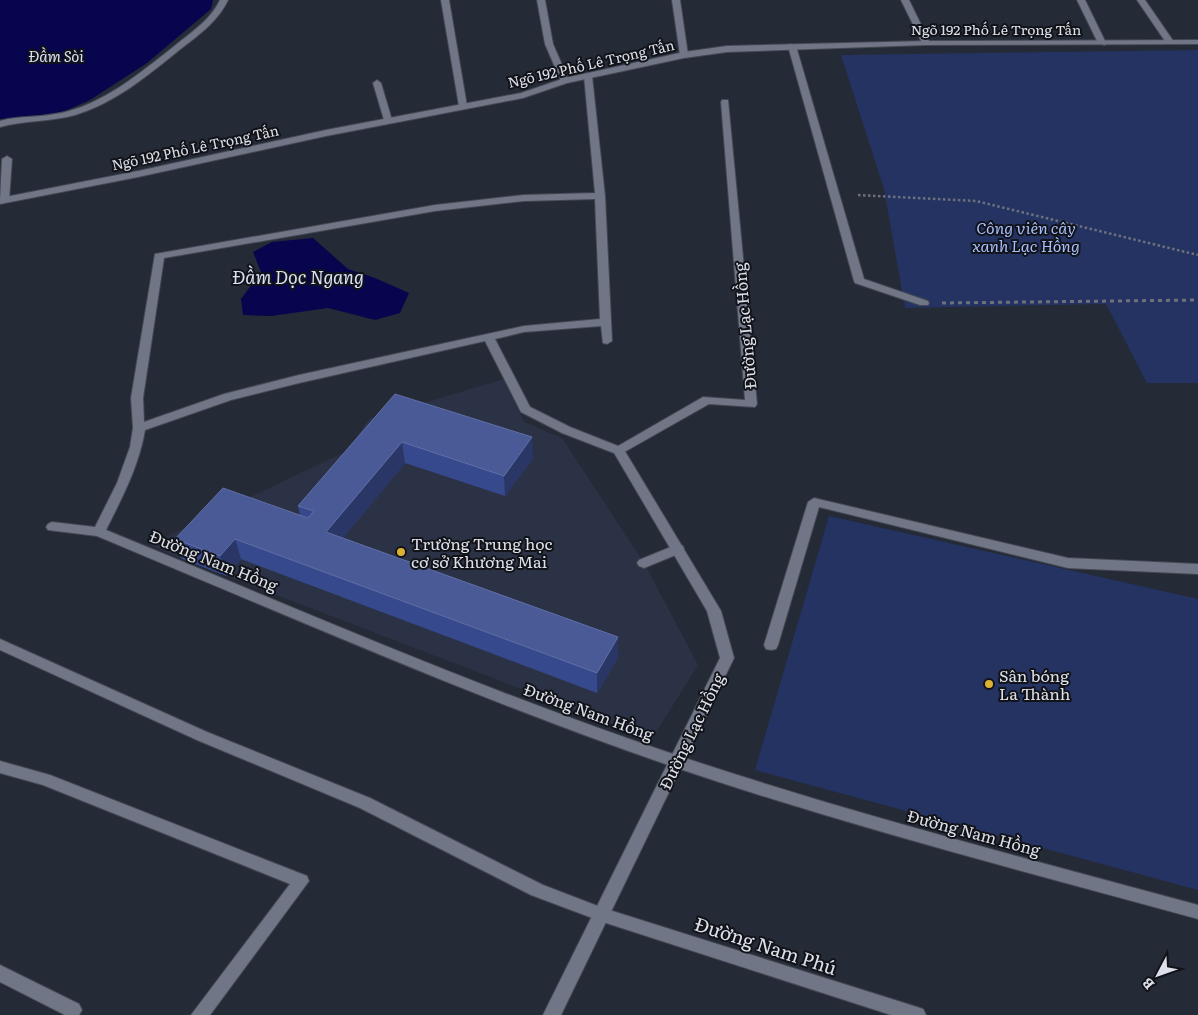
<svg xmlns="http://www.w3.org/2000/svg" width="1198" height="1015" viewBox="0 0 1198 1015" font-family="Literata,serif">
	<rect width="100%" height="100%" fill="#252a37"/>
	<path fill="#2b3245" d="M504 379 524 422 562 438 644 563 698 665 652 739 182 559 149 545 347 451 369 419Z"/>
	<path fill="#243361" d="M1198 50V383H1147L1106 304 905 308 884 189 841 55Z
		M829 516 1198 599V890L755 770Z"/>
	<path fill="#06054d" d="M0 0H213L211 9 147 63 90 100 65 111 49 115 0 119Z
		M313 238 348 269 375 278 409 293 400 313 375 320 328 308 271 316 243 315 241 299 261 272 253 252 272 242Z"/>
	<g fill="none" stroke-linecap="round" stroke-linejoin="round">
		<defs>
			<path id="service" d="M220 0H228C217 23 197 36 178 51 147 76 115 103 75 115 51 122 25 120 0 127V121L8 119C28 116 49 117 69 111 108 100 140 73 172 48 190 33 210 21 220 0Z
				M441 0H449L467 106 463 109 459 106Z
				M537 0H545L553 44 569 81 568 83 561 81 545 44Z
				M901 0H909L930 43 929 45 922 43Z
				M1077 0H1085L1106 43 1105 45 1098 43Z
				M789 44 796 46 864 279 928 301 929 303 928 305H920L855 283 854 281 788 46Z
				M588 73 592 76 605 196 612 341 607 344 603 343 601 326 524 332 495 339 530 407 570 427 618 446 703 397 745 400 721 102 722 100H728L757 404 755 407 709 404 619 455 562 433 521 412 485 341 299 383 231 400 145 430C139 466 122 498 106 530 296 608 484 691 679 756 850 813 1024 858 1198 905V919C1023 871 847 826 674 767 478 700 289 616 97 536L48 530 46 527 48 524 52 522 95 527 117 483 130 447 133 428 131 398 155 254 435 205 524 195 595 193 584 76ZM595 199 600 319 524 326 299 375 224 394 144 422 143 398 164 258 435 211 524 201Z
				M377 80 381 83 392 120 391 122 388 123 384 120 373 83Z
				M7 156 12 159 9 200 4 203 0 201 2 159Z
				M814 498 1068 558 1198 564V574L1068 568 819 507 778 645 776 649 771 650 766 649 764 645 808 502Z
				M678 544 683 546 684 549 683 552 644 568 639 566 637 563 639 560Z
				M0 639 207 732 370 798 543 885 603 908 917 1007 923 1009 926 1015H891L603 922 531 895 360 808 197 740 0 650Z
				M0 761 50 775 307 876 309 881 210 1015H191L290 884 43 785 0 773Z
				M0 965 79 1004 82 1010 79 1015H65L0 982Z"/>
			<path id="minor" d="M672 0H680L688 55 684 58 680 55Z
				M1137 0H1145L1174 42 1173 44H1167Z
				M619 447 623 448 721 611 734 658 561 1015H543L720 658 707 611 613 451Z"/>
			<path id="tertiary" d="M1198 40V44L926 45 727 52 684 58 567 83 523 98 326 136 138 177 0 204V198L138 171 326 130 521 93 565 78 684 52 727 46 926 41Z"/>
		</defs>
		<use href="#service" stroke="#444854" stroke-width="2"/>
		<use href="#minor" stroke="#444854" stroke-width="2"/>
		<use href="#tertiary" stroke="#444854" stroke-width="2"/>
		<path stroke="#6d717d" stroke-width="2.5" stroke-dasharray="2.5 2.5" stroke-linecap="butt" d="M858 195 976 201 1198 255"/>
		<path stroke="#6d717d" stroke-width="3" stroke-dasharray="4 4" stroke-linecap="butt" d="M942 303 1198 300"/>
		<use href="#service" fill="#707686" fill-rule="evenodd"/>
		<use href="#minor" fill="#707686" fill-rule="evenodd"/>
		<use href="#tertiary" fill="#707686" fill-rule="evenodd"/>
	</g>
	<path fill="#37498d" d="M395 394 533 458 505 496 405 463 343 538 618 637V658L597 693 241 559 226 576 182 559 175 539 300 515 298 506Z"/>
	<path fill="#293666" d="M532 437 533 458 505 496 504 476Z
		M402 442 405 463 331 553 326 532Z
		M235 539 241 559 226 576 220 556Z
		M618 637V658L597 693V673Z"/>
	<path fill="#495a97" stroke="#606fa4" d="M395 394 532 437 504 476 402 442 326 532 618 637 597 673 235 539 220 556 175 539 223 488 308 518 314 511 298 506Z"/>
	<g fill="#ddb233" stroke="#111319" stroke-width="2">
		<circle cx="401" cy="552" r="5"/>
		<circle cx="989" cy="684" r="5"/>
	</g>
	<g text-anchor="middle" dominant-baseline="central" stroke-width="4" stroke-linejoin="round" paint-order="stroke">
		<g font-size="14" fill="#dde0e9" stroke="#111319">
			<text x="996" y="29">Ngõ 192 Phố Lê Trọng Tấn</text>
			<text transform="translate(591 63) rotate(-13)">Ngõ 192 Phố Lê Trọng Tấn</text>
			<text transform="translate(195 147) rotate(-12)">Ngõ 192 Phố Lê Trọng Tấn</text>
		</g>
		<g font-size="15" font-style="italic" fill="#d7e0f5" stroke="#111319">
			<text x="56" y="55">Đầm Sòi</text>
		</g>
		<g font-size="16" font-style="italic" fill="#a7befc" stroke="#111319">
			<text x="1026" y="227">Công viên cây<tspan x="1026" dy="18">xanh Lạc Hồng</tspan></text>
		</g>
		<g font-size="16" fill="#dde0e9" stroke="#111319">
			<text transform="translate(744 326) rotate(-95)">Đường Lạc Hồng</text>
			<text transform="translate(214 560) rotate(22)">Đường Nam Hồng</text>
			<text transform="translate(589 711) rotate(20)">Đường Nam Hồng</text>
			<text transform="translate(691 731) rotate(-64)">Đường Lạc Hồng</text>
			<text transform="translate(974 832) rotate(15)">Đường Nam Hồng</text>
		</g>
		<g font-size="16" fill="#dde0e9" stroke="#111319" text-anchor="start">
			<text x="411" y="543">Trường Trung học<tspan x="411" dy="18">cơ sở Khương Mai</tspan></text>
			<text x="999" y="675">Sân bóng<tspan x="999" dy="18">La Thành</tspan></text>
		</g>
		<g font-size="18" font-style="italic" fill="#d7e0f5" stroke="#111319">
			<text x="298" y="276">Đầm Dọc Ngang</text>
		</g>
		<g font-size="19" fill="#dde0e9" stroke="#111319">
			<text transform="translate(766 945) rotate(18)">Đường Nam Phú</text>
		</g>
	</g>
	<g transform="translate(1158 975) rotate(229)" stroke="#111319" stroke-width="4" paint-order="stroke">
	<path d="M0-4L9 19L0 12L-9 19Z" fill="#dde0e9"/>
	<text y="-8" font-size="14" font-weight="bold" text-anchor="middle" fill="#dde0e9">B</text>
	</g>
</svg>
